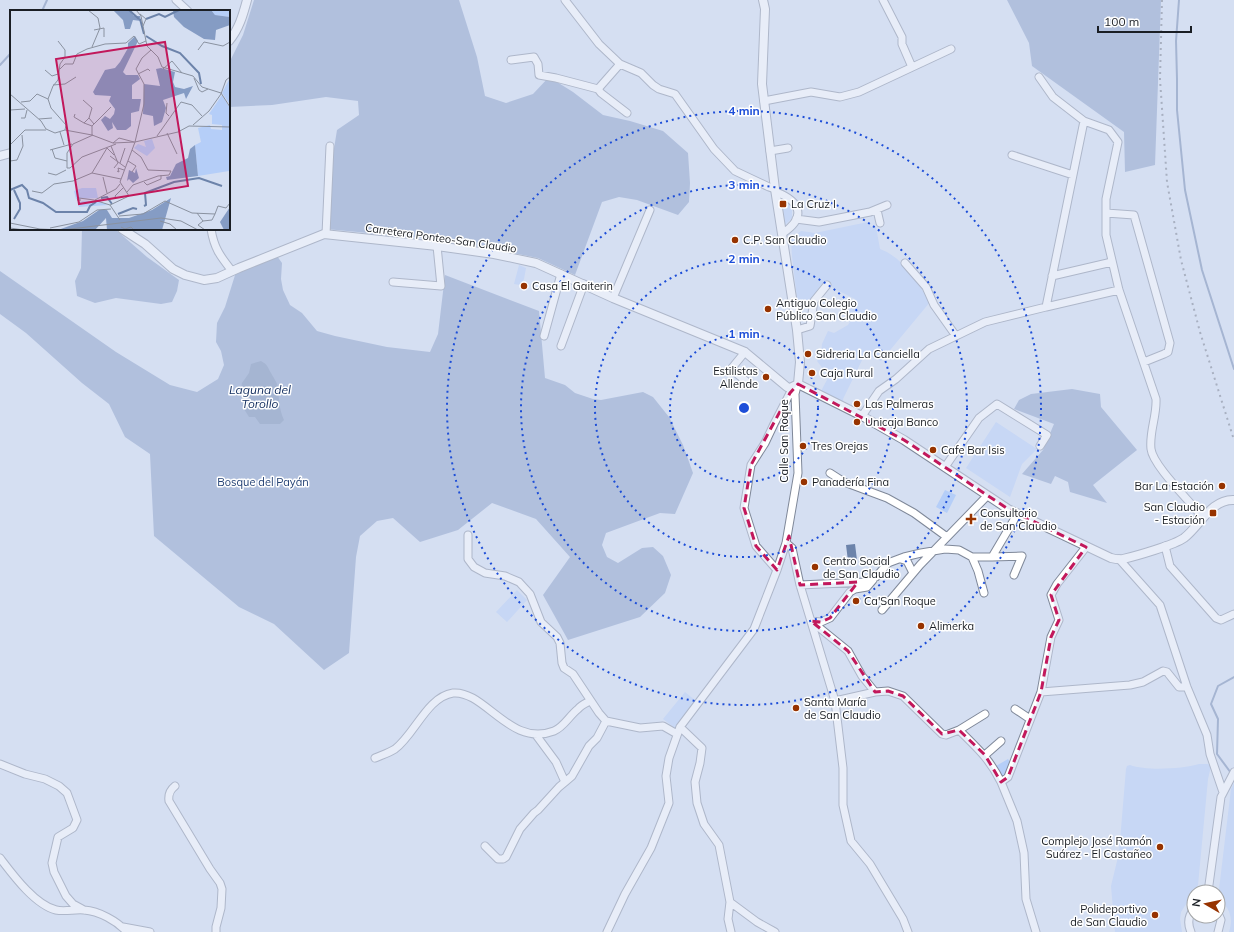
<svg xmlns="http://www.w3.org/2000/svg" width="1234" height="932" viewBox="0 0 1234 932" font-family="Mulish,sans-serif">
	<rect width="100%" height="100%" fill="#d5dff2"/>
	<path fill="#b5cef8" d="M782 201H786L792 209V218L785 225Z
		M868 222 871 227H876L880 249C904 258 917 282 930 302L881 361 865 354 843 399 844 403 821 391 828 378H830L817 361 821 356 822 344 828 331 834 333 848 325 850 322 847 316 855 299 833 288 829 281 823 287 812 304 798 306 792 256 791 240 792 238 801 231 815 233Z
		M519 265 526 268 524 279 520 285 514 284Z
		M996 422 1037 449 1022 464 1010 497 966 468Z
		M945 490 956 495 947 513 936 507Z
		M517 590 527 600 507 622 496 612Z
		M685 692 696 701 675 728 663 719Z
		M1008 759 1011 764 1005 776 1002 775 996 766Z
		M1199 764H1208L1211 766 1208 779 1198 885 1181 912 1180 919 1182 932H1115L1111 886 1119 853 1126 769 1127 766 1130 765C1146 771 1182 769 1199 764Z
		M1234 783V932H1229C1234 917 1229 907 1218 898L1231 789Z"/>
	<path fill="#859cc4" d="M254 0H459L477 57 485 96 506 103 533 94 549 77 573 92 603 115 630 121 663 131 688 153 690 183 689 202 678 215 637 200 619 197 602 202 575 275 538 258 479 246 432 239 326 229 327 192 337 130 359 115 358 101 326 97 272 105 229 107V63L243 35Z
		M1007 0H1161L1155 165 1125 172 1124 132 1032 66 1029 43Z
		M82 229H115L147 257 179 280 177 291 172 302 161 304 116 298 95 303 77 296 75 281 81 268Z
		M277 256 282 263 281 279 283 290 290 305 302 313 317 331 335 336 387 347 430 352 438 334 445 275 539 311 545 378 565 385 575 393 593 399 601 400 643 392 653 397 669 417 683 445 693 473 675 514 660 513 606 533 602 545 607 557 618 563 642 548 653 547 663 556 671 575 665 593 640 617 568 640 543 595 570 557 536 519 492 503 458 530 420 542 393 518 377 521 360 536 356 557 349 653 324 670 274 624 239 607 154 536 150 454 125 437 109 404 82 383 26 333 0 314V271L116 352 170 385 197 392 218 379 224 365 221 351 216 342 217 323 225 307 236 272Z
		M1072 389 1100 394 1101 407 1137 450 1093 485 1107 503 1070 492 1068 482 1055 476 1051 484 1022 474 1043 450 1054 424 1014 409 1019 400 1031 394Z"/>
	<path fill="#6c83aa" d="M261 361C268 365 267 366 271 373 273 377 277 382 278 387 279 399 279 409 284 420L280 424H260L255 417H249L244 409 241 389 242 383 249 373 251 364Z
		M855 544 857 560 848 561 846 545Z"/>
	<g fill="none" stroke-linecap="round" stroke-linejoin="round">
		<path stroke="#6c83aa" stroke-width="2" d="M1179 0 1176 41 1177 79V110L1185 190 1202 270 1234 369
			M42 11 47 0
			M0 65 11 53
			M1231 773 1217 754 1218 719 1211 704 1218 686 1234 677"/>
		<defs>
			<path id="minor" d="M176 0 188 11
				M565 0 599 44 620 64 641 73 653 85 659 89 675 94 714 149 735 171 769 187 775 189
				M883 0 902 37V44L912 67
				M511 60 534 57 538 64 539 75 556 78 598 89 620 64
				M1039 77 1053 97 1084 121
				M598 89 601 93 627 113
				M764 101 811 92 840 97 859 92 951 49
				M770 151 788 148
				M1012 155 1073 175
				M776 192C800 201 807 217 783 233
				M877 210 880 223
				M1106 213 1134 215 1170 343 1168 352 1164 354 1144 362
				M796 219 819 222 870 212 887 205
				M211 229C214 248 220 256 232 271
				M326 234 330 146
				M905 263 926 287 934 305 956 336
				M1052 276 1112 262
				M393 282 441 286 437 246
				M613 298 650 210
				M1046 307 1119 290
				M797 330 810 326 814 301 827 285
				M544 336 561 274
				M561 346 584 284
				M745 352 731 369 746 381
				M862 416 879 391 896 379 929 349 985 322 1046 307 1084 121 1109 130 1118 142 1106 199V235L1119 290 1156 399C1157 416 1149 432 1151 449 1153 466 1191 502 1203 518
				M945 467 979 418 997 404 1047 435 1040 446
				M830 473 844 482 887 498 914 513 947 537
				M468 535V559L474 567 485 573 505 576 519 582 530 594 541 622 557 637 560 643 562 663 564 668 573 674 599 713 606 721 640 728 663 726 677 734
				M786 543 792 548 800 585 835 701 843 768V805L851 841 870 864 903 919 908 932
				M1165 546 1170 566 1216 618 1221 620 1234 614
				M972 557H992
				M901 559 907 561 913 573
				M1119 559 1160 605 1187 687 1207 735 1210 754 1223 792
				M777 570 756 546 744 508 751 465 765 443 774 424 790 393 797 386
				M1014 575 1022 556 992 557 1018 513
				M800 585 865 582 876 577 888 563 904 557 921 553 945 549 959 550 972 557 978 571 984 593
				M882 610 920 565 987 496
				M811 621 848 651 862 676 875 692 888 691 903 696 942 734 946 735 959 730C978 749 989 758 1001 782L1008 777 1041 692 1051 637 1059 620 1051 595 1057 584 1086 547
				M811 621 821 622 830 618 850 592 855 589 867 587 873 580
				M1041 692 1130 685 1143 682 1163 671 1167 672 1179 687H1187
				M835 701 875 692
				M1015 709 1030 719
				M680 727 702 748 700 763 695 782 697 803 704 824 719 845 730 902 757 922 775 932
				M959 730 985 714
				M536 735 556 762 565 782 572 776 589 746 597 738 606 721
				M985 755 1001 741
				M375 758C382 755 389 753 395 749 415 734 427 697 453 693 485 690 510 748 554 731 564 727 569 716 578 709 581 705 586 703 590 701
				M0 764 25 774 45 779 59 786 67 793 77 820 73 828 58 837 52 863 54 872 66 896 73 904 84 910
				M1001 782 1017 821 1024 853 1026 899 1036 932
				M175 786C170 790 168 794 169 801L210 869 220 883 222 889 221 908 216 927V932
				M485 846 498 859H503L506 857 520 829 534 813 538 810 559 787 565 782
				M0 858C13 875 35 905 56 910 65 912 75 909 84 910 99 911 117 921 127 932
				M1208 892 1221 797 1234 772
				M730 902 728 919 731 932
				M123 927 150 932
				M607 932 625 894 651 848 669 803 666 776 669 758 680 727 754 629 777 570 786 543 798 473 795 394 797 386
				M1191 932C1187 923 1188 916 1194 909
				M1218 932 1221 920 1218 913"/>
			<path id="tertiary" d="M763 0 765 9 762 84 775 189 797 330 800 362 798 384
				M229 41C239 29 243 15 247 0
				M0 156 11 153
				M122 229 145 244 173 269 185 275 204 280 217 278 239 268 324 234 437 246 494 254 536 263 613 298 745 352 787 387 790 388 798 384
				M798 384 862 416 904 440 1008 509 1111 558C1115 559 1119 560 1123 559 1136 556 1174 545 1184 538 1200 526 1211 499 1234 500"/>
		</defs>
		<use href="#minor" stroke="#7f8899" stroke-width="9"/>
		<use href="#tertiary" stroke="#7f8899" stroke-width="10"/>
		<use href="#minor" stroke="#fff" stroke-width="7"/>
		<use href="#tertiary" stroke="#fff" stroke-width="8"/>
		<path stroke="#727985" stroke-width="2" stroke-dasharray="2 4" stroke-linecap="butt" d="M1162 0 1160 79 1167 182 1181 260 1200 332 1234 440"/>
	</g>
	<path d="M0 0H1234V932H0ZM798 384 904 440 1008 509 1086 547 1051 595 1059 620 1051 637 1041 692 1008 777 1001 782 985 755 959 730 942 734 903 696 888 691 875 692 848 651 811 621 821 622 830 618 858 582 800 585 789 536 777 570 756 546 744 508 751 465 790 393Z" fill="#d5dff2" fill-opacity=".55" fill-rule="evenodd"/>
	<path fill="none" stroke="#c2185b" stroke-width="3" stroke-dasharray="8 5" stroke-linejoin="round" d="M798 384 904 440 1008 509 1086 547 1051 595 1059 620 1051 637 1041 692 1008 777 1001 782 985 755 959 730 942 734 903 696 888 691 875 692 848 651 811 621 821 622 830 618 858 582 800 585 789 536 777 570 756 546 744 508 751 465 790 393Z"/>
	<g fill="none" stroke="#1d4ed8" stroke-width="2" stroke-dasharray="2 4">
		<circle cx="744" cy="408" r="74"/>
		<circle cx="744" cy="408" r="149"/>
		<circle cx="744" cy="408" r="223"/>
		<circle cx="744" cy="408" r="297"/>
	</g>
	<g fill="#973300" stroke="#fff" stroke-width="1.5">
		<rect x="779" y="200" width="8" height="8" rx="2"/>
		<circle cx="735" cy="240" r="4"/>
		<circle cx="524" cy="286" r="4"/>
		<circle cx="768" cy="309" r="4"/>
		<circle cx="808" cy="354" r="4"/>
		<circle cx="812" cy="373" r="4"/>
		<circle cx="766" cy="377" r="4"/>
		<circle cx="857" cy="404" r="4"/>
		<circle cx="857" cy="422" r="4"/>
		<circle cx="803" cy="446" r="4"/>
		<circle cx="933" cy="450" r="4"/>
		<circle cx="804" cy="482" r="4"/>
		<circle cx="1222" cy="486" r="4"/>
		<rect x="1209" y="509" width="8" height="8" rx="2"/>
		<path d="M969 513h4v4h4v4h-4v4h-4v-4h-4v-4h4z"/>
		<circle cx="815" cy="567" r="4"/>
		<circle cx="856" cy="601" r="4"/>
		<circle cx="921" cy="626" r="4"/>
		<circle cx="796" cy="708" r="4"/>
		<circle cx="1160" cy="847" r="4"/>
		<circle cx="1155" cy="915" r="4"/>
	</g>
	<g text-anchor="middle" dominant-baseline="central" stroke-width="3" stroke-linejoin="round" paint-order="stroke">
		<g font-size="11" fill="#1a1e24" stroke="#fff" text-anchor="start">
			<text x="791" y="204">La Cruz I</text>
			<text x="743" y="240">C.P. San Claudio</text>
			<text x="532" y="286">Casa El Gaiterin</text>
			<text x="776" y="303">Antiguo Colegio<tspan x="776" dy="13">Público San Claudio</tspan></text>
			<text x="816" y="354">Sidreria La Canciella</text>
			<text x="758" y="371" text-anchor="end">Estilistas<tspan x="758" dy="13">Allende</tspan></text>
			<text x="820" y="373">Caja Rural</text>
			<text x="865" y="404">Las Palmeras</text>
			<text x="865" y="422">Unicaja Banco</text>
			<text x="811" y="446">Tres Orejas</text>
			<text x="941" y="450">Cafe Bar Isis</text>
			<text x="812" y="482">Panadería Fina</text>
			<text x="1214" y="486" text-anchor="end">Bar La Estación</text>
			<text x="1205" y="507" text-anchor="end">San Claudio<tspan x="1205" dy="13">- Estación</tspan></text>
			<text x="980" y="513">Consultorio<tspan x="980" dy="13">de San Claudio</tspan></text>
			<text x="823" y="561">Centro Social<tspan x="823" dy="13">de San Claudio</tspan></text>
			<text x="864" y="601">Ca'San Roque</text>
			<text x="929" y="626">Alimerka</text>
			<text x="804" y="702">Santa María<tspan x="804" dy="13">de San Claudio</tspan></text>
			<text x="1152" y="841" text-anchor="end">Complejo José Ramón<tspan x="1152" dy="13">Suárez - El Castañeo</tspan></text>
			<text x="1147" y="909" text-anchor="end">Polideportivo<tspan x="1147" dy="13">de San Claudio</tspan></text>
		</g>
		<g font-size="11" fill="#1a1e24" stroke="#fff">
			<text transform="translate(441 238) rotate(8)">Carretera Ponteo-San Claudio</text>
			<text transform="translate(784 441) rotate(-90)">Calle San Roque</text>
		</g>
		<g font-size="11" fill="#234174" stroke="#fff">
			<text x="263" y="482">Bosque del Payán</text>
		</g>
		<g font-size="12" font-style="italic" fill="#0e2a5c" stroke="#fff">
			<text x="260" y="389">Laguna del<tspan x="260" dy="14">Torollo</tspan></text>
		</g>
	</g>
	<g transform="translate(10 10)">
		<rect width="220" height="220" fill="#d5dff2"/>
		<path d="M201 0H220V7L205 5ZM220 68V95L212 83ZM212 85 220 98 219 161 188 166 185 135 191 132 188 118 200 115 201 119 212 120V115L202 114V105L199 104ZM142 129 145 138 137 146 124 138 128 134 136 137 134 131ZM72 178H86L88 188 66 189 64 181ZM73 191H86L98 195 69 197 68 193Z" fill="#b5cef8"/>
		<path d="M103 0H119L124 6H130L131 11 123 10 120 19H115L113 10ZM201 0 205 5 220 7V15L206 20 205 30 194 29 174 17 164 7 163 1ZM125 26 128 31 113 62 116 65H128L130 69 122 75V89H131L129 101 121 103V116L116 120H107L102 112 103 118 98 121 91 110 95 106 100 109 104 104 105 99 99 91 101 86 85 85 83 82 95 60 105 58 110 52 118 38V33ZM151 58 165 62 163 72 165 77 174 79 183 76 176 89 174 83 153 90 156 98 152 112 144 116 143 106 133 104 134 74 150 76 146 59ZM185 135 188 166 157 170 156 167 160 166 166 154 178 148 180 139ZM126 158 129 168 123 173 119 169 117 171 119 160 125 163ZM161 188 152 220H97L96 208 85 220H48L73 211 89 200H97L102 208H119L142 200ZM220 197V220H214L210 212Z" fill="#859cc4"/>
		<path fill="none" stroke="#6c83aa" stroke-width="2" d="M119 0 129 9M130 9 134 24M136 9 149 4 155 7 169 0M136 26 152 36 170 43 189 63 191 74M0 180 12 175 17 180 19 188 33 193 46 202H77L80 196 86 192M4 180 10 193V199L4 209M91 188 97 187 102 194M134 196 136 195 135 183 164 172 189 168 212 176M108 204 123 198 127 199"/>
		<path fill="none" stroke="#8a92a0" stroke-width="1" d="M78 0 88 8 90 18 82 37M126 0 131 6 137 36 148 47 152 57 183 66 192 77 211 83 220 97M130 4 136 9 133 16M84 20 94 18V27M188 40 194 32 213 36 220 32M50 59 55 54H63L67 44 77 39 95 34 116 33 124 26 129 34 136 31M153 59 162 51 172 63M35 60 42 66 48 64M128 64 138 59 140 61M184 68 189 80 192 82 198 79M43 75 55 74 66 67M0 84 31 111 36 119 45 123 55 120 82 125 103 133 125 132M38 89 41 98 56 115 55 120M73 90 82 98 79 108 84 114M11 92 20 91 27 84 38 89 43 76 48 70 50 54 55 47V40L48 31M157 93 156 103 159 106M0 100 15 99M65 104 64 107 74 113M11 108H15L17 100M79 108 74 113 82 116M29 109 42 108M183 115 199 101 211 84 216 70 220 67M50 122 54 135M157 123 167 144M82 125V116L101 97M83 125 63 134 57 143V158H60L72 147 106 134M147 126 171 92 182 95 192 106M125 132 134 94V74L126 59 132 48 141 40M125 132 168 122 179 116 220 117M103 133 109 128 124 132M0 135 15 120H36M101 136 108 153 104 158M42 139 45 148 57 151M40 140 62 134M104 145 97 138 82 163 111 169M100 146 115 157M0 151 7 150 13 136 12 125M118 151 126 156 122 162M110 153 115 138M107 161 109 162 108 158 114 160M38 163 46 165 56 160M93 167 97 183M134 172 137 175 151 169V165M22 181 32 183 44 174 63 171 82 163M117 182 123 175 148 166 159 165 161 161 138 160 131 147 122 140M106 188 105 186 113 178M71 190H67L69 188 84 190 100 195 110 210M85 190 106 179 110 174M100 195 119 186 110 172 125 132M187 203 193 211 188 215 195 220M109 206 133 204 155 191 182 203 205 204 208 196 216 198 220 193M150 211 160 214 167 220M193 211 202 210 205 204M0 213 30 219 52 220 151 208 171 211 188 220M111 217 115 219 121 217 124 220M0 218 14 220M40 218 69 212 87 200 101 199"/>
		<path fill="#c2185b" fill-opacity="0.15" stroke="#c2185b" stroke-width="2" d="M155 32 178 176 69 194 46 49Z"/>
		<rect width="220" height="220" fill="none" stroke="#1a1e24" stroke-width="2"/>
	</g>
	<circle cx="744" cy="408" r="6" fill="#1d4ed8" stroke="#fff" stroke-width="2"/>
	<g font-size="12" text-anchor="middle" font-weight="bold" fill="#1d4ed8" stroke="#fff" stroke-width="3" stroke-linejoin="round" paint-order="stroke">
		<text x="744" y="115">4 min</text>
		<text x="744" y="189">3 min</text>
		<text x="744" y="263">2 min</text>
		<text x="744" y="338">1 min</text>
	</g>
	<g transform="translate(1206 904) rotate(279)"><circle r="19" fill="#ffffff" stroke="#a3a5a7"/>
	<path d="M0-3L7 15L0 10L-7 15Z" fill="#973300"/>
	<text y="-6" font-size="11" font-weight="bold" text-anchor="middle" fill="#1a1e24">N</text>
	</g>
	<path d="M1098 26v6h93v-6" fill="none" stroke="#1a1e24" stroke-width="2"/>
	<text x="1104" y="26" font-size="12" fill="#1a1e24" stroke="#ffffff" stroke-width="3" paint-order="stroke">100 m</text>
</svg>
